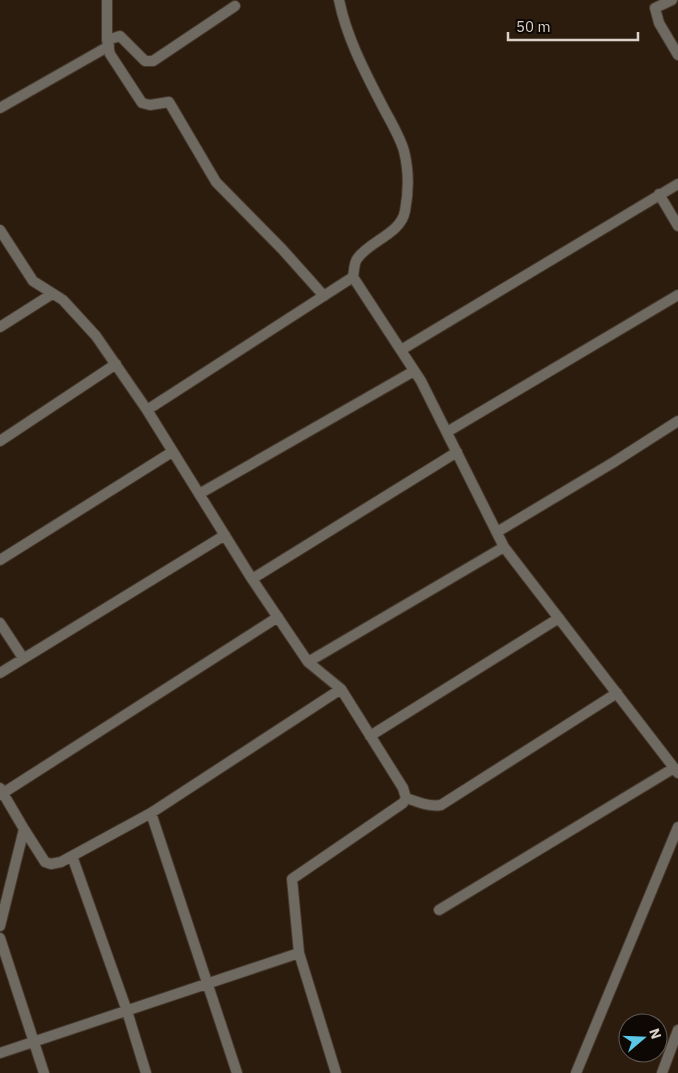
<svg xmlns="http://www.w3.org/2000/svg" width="678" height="1073" viewBox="0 0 678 1073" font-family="'IBM Plex Sans',sans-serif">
	<rect width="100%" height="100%" fill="#2b1c0e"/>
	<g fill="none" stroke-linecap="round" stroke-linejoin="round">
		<defs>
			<path id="minor" d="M107 0V40L110 54 142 103 150 105 169 102 216 182 282 249 324 296
				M339 0C347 39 366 74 384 109 391 122 400 137 404 151 409 171 409 190 405 211 401 234 369 241 357 259 354 263 354 272 353 277L421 381 504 547 678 773
				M672 0 655 8 659 23 678 55
				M107 40 120 36 145 61H153L235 6
				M0 108 109 46
				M659 194 678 226
				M0 230 33 281 63 300 96 336 147 410 252 579 308 662 341 689 403 788 406 798 403 803 292 879 299 953 336 1073
				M0 327 52 294
				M401 350 678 184
				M147 410 353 277
				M447 432 678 295
				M0 441 116 364
				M199 494 414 371
				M497 532 614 462 678 421
				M0 560 172 452
				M252 579 457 452
				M0 623 23 658
				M308 662 504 547
				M0 673 225 535
				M370 736 559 618
				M0 795 278 617
				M406 798C418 802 429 807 441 805L617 693
				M151 813 237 1073
				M24 829 45 862 51 864 61 862 151 813 341 689
				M72 856 127 1011 146 1073
				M439 910 674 768
				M0 926 24 829 0 788
				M0 938 44 1073
				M0 1053 299 953
				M576 1073 678 827
				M662 1073 678 1030"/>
		</defs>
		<use href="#minor" stroke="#47392c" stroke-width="12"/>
		<use href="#minor" stroke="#6e6a61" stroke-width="10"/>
	</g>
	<g transform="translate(643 1038) rotate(71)"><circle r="24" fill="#0e0804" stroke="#615953"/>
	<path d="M0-4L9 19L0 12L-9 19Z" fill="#5bc8e7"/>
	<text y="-8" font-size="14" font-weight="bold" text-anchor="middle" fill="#ddd2c9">N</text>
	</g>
	<path d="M508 32v8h130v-8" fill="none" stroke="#ddd2c9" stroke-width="2.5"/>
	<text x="516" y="32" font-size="15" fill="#ddd2c9" stroke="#0e0804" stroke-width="4" paint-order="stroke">50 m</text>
</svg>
